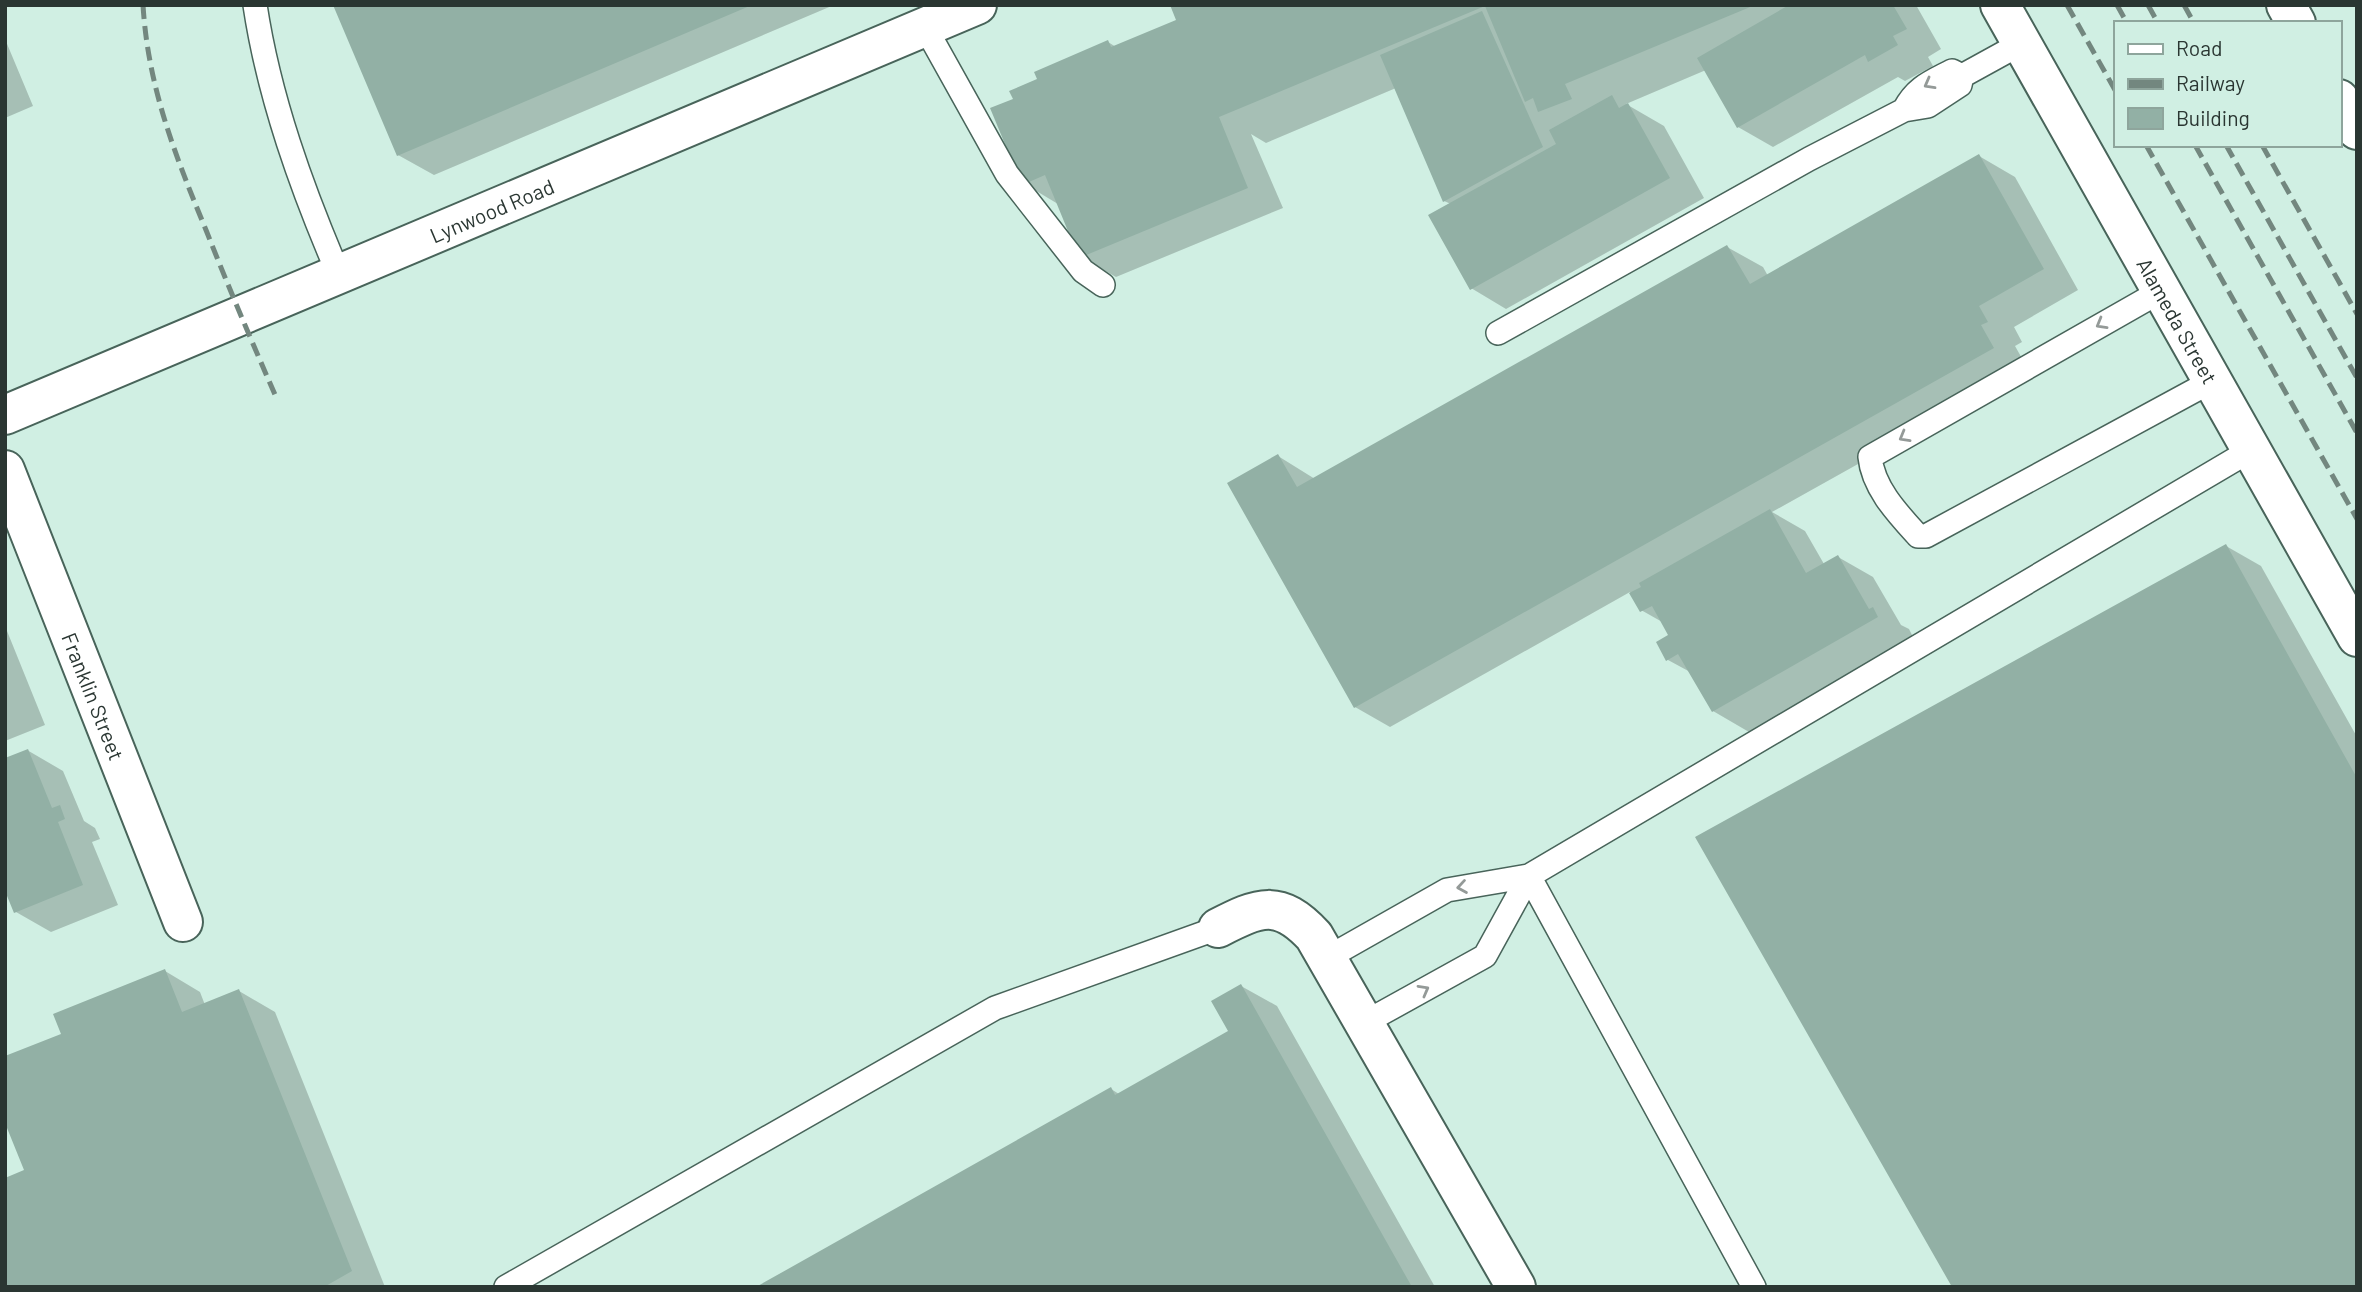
<svg xmlns="http://www.w3.org/2000/svg" width="2362" height="1292" viewBox="0 0 2362 1292" font-family="Barlow,sans-serif">
	<rect width="100%" height="100%" fill="#d0efe3"/>
	<path fill="#0003" d="M335 5H834L434 175 398 155Z
		M1172 5H1916L1941 49 1928 57 1933 66 1905 81 1898 77 1773 147 1738 127 1706 70 1626 104 1664 126 1704 198 1506 309 1471 288 1451 204 1444 201 1396 88 1266 143 1251 134 1283 208 1116 277 1081 257 1058 204 1023 183 1015 100 1039 80 1108 42 1116 47 1181 24Z
		M5 39 33 106 5 118Z
		M1979 156 2015 177 2078 290 2014 327 2022 342 2015 346 2028 369 1772 512 1805 531 1824 564 1838 557 1873 577 1901 625 1909 629 1913 637 1749 732 1713 711 1692 673 1668 660 1671 635 1664 623 1641 610 1630 592 1390 727 1355 707 1278 456 1315 479 1727 247 1763 267 1768 276Z
		M2226 546 2261 566 2357 737V1287Z
		M5 626 45 725 5 741Z
		M27 750 63 771 84 821 95 828 100 839 92 842 118 905 51 932 16 912Z
		M165 971 200 992 205 1005 239 991 275 1012 385 1287H5L26 1171 63 1035Z
		M1241 986 1277 1006 1435 1287H759L1111 1089 1119 1094 1230 1032Z"/>
	<path fill="#92b0a5" d="M333 5H752L397 156Z
		M1170 5H1755L1565 84 1572 99 1538 112 1533 98 1525 102 1485 6 1219 117 1248 188 1079 258 1045 175 1022 185 990 108 1013 99 1009 91 1037 79 1034 72 1108 40 1111 47 1176 20Z
		M1789 5H1893L1907 29 1893 36 1898 45 1868 62 1865 55 1737 128 1697 58Z
		M1482 11 1543 147 1443 202 1380 55Z
		M1612 95 1619 108 1628 103 1670 178 1470 290 1428 215 1556 144 1549 130Z
		M1979 154 2044 269 1979 306 1988 322 1981 325 1994 348 1354 708 1227 483 1278 454 1297 487 1727 245 1750 284Z
		M1770 509 1806 573 1838 555 1869 609 1873 607 1878 617 1712 712 1678 654 1666 661 1656 642 1668 635 1652 606 1640 612 1629 593 1641 587 1639 583Z
		M2226 544 2357 778V1287H1952L1695 837Z
		M28 749 52 808 60 805 65 819 58 822 83 885 14 913 5 891V758Z
		M165 969 182 1012 239 989 352 1271 324 1287H5V1178L24 1170 5 1123V1056L61 1034 53 1014Z
		M1241 984 1412 1287H756L1111 1087 1115 1095 1228 1031 1211 1001Z"/>
	<g fill="none" stroke-linecap="round" stroke-linejoin="round">
		<defs>
			<path id="service" d="M255 5C269 98 302 189 339 275
				M925 27 1007 174 1083 271 1103 285
				M1904 110C1916 87 1931 82 1952 71L1962 76
				M2161 291 1870 457C1873 488 1898 514 1918 536H1926L2212 381
				M1498 333 1809 159 1904 110 1928 106 1960 85 1962 76 2022 43
				M1529 876 1754 1287
				M1327 958 1447 890 1529 876 2251 450
				M1364 1023 1485 956 1529 876
				M506 1287 995 1008 1218 928"/>
			<g id="minor">
				<path id="s1" d="M5 415 977 5"/>
				<path id="s2" d="M5 470 183 922"/>
				<path d="M1218 928C1259 907 1279 898 1314 936L1516 1287"/>
			</g>
			<g id="tertiary">
				<path id="s3" d="M2000 5 2357 637"/>
			</g>
			<path id="primary" d="M2286 5 2296 23
				M2339 99 2357 130"/>
		</defs>
		<use href="#service" stroke="#48645a" stroke-width="26"/>
		<use href="#minor" stroke="#48645a" stroke-width="42"/>
		<use href="#tertiary" stroke="#48645a" stroke-width="42"/>
		<use href="#primary" stroke="#48645a" stroke-width="42"/>
		<use href="#service" stroke="#fff" stroke-width="23"/>
		<use href="#minor" stroke="#fff" stroke-width="38"/>
		<use href="#tertiary" stroke="#fff" stroke-width="38"/>
		<use href="#primary" stroke="#fff" stroke-width="38"/>
		<path stroke="#73877f" stroke-width="5" stroke-dasharray="14 7" stroke-linecap="butt" d="M143 5C148 87 175 155 206 230 228 286 252 342 276 397
			M2067 5 2115 90
			M2117 5 2127 23
			M2148 5 2158 23
			M2184 5 2194 23
			M2146 145 2357 519
			M2195 145 2357 433
			M2226 145 2357 378
			M2262 145 2357 314"/>
	</g>
	<defs><path id="oneway-chevron" d="M-2-3.5L2.5 0L-2 3.5" fill="none" stroke-width="1.6" stroke-linecap="round" stroke-linejoin="round" transform="scale(1.75)"/></defs>
	<g stroke="#949a98">
		<use href="#oneway-chevron" transform="translate(1929 84) rotate(151)"/>
		<use href="#oneway-chevron" transform="translate(2101 324) rotate(150)"/>
		<use href="#oneway-chevron" transform="translate(1904 437) rotate(150)"/>
		<use href="#oneway-chevron" transform="translate(1462 887) rotate(171)"/>
		<use href="#oneway-chevron" transform="translate(1424 990) rotate(-29)"/>
	</g>
	<g text-anchor="middle" dominant-baseline="central" stroke-width="5" stroke-linejoin="round" paint-order="stroke">
		<g font-size="21" fill="#2a3632" stroke="#d0efe3">
			<text stroke="none"><textPath href="#s1" startOffset="528">Lynwood Road</textPath></text>
			<text stroke="none"><textPath href="#s3" startOffset="362">Alameda Street</textPath></text>
			<text stroke="none"><textPath href="#s2" startOffset="243">Franklin Street</textPath></text>
		</g>
	</g>
	<rect width="2362" height="1292" fill="none" stroke="#2a3632" stroke-width="14"/>
	<rect x="2114" y="21" width="228" height="126" fill="#d0efe3" stroke="#8ea59c" stroke-width="2"/>
	<rect x="2128" y="44" width="35" height="10" fill="#ffffff" stroke="#8ea59c" stroke-width="2"/>
	<text x="2176" y="56" font-size="21" fill="#2a3632">Road</text>
	<rect x="2128" y="79" width="35" height="10" fill="#73877f" stroke="#8ea59c" stroke-width="2"/>
	<text x="2176" y="91" font-size="21" fill="#2a3632">Railway</text>
	<rect x="2128" y="108" width="35" height="21" fill="#92b0a5" stroke="#8ea59c" stroke-width="2"/>
	<text x="2176" y="126" font-size="21" fill="#2a3632">Building</text>
</svg>
